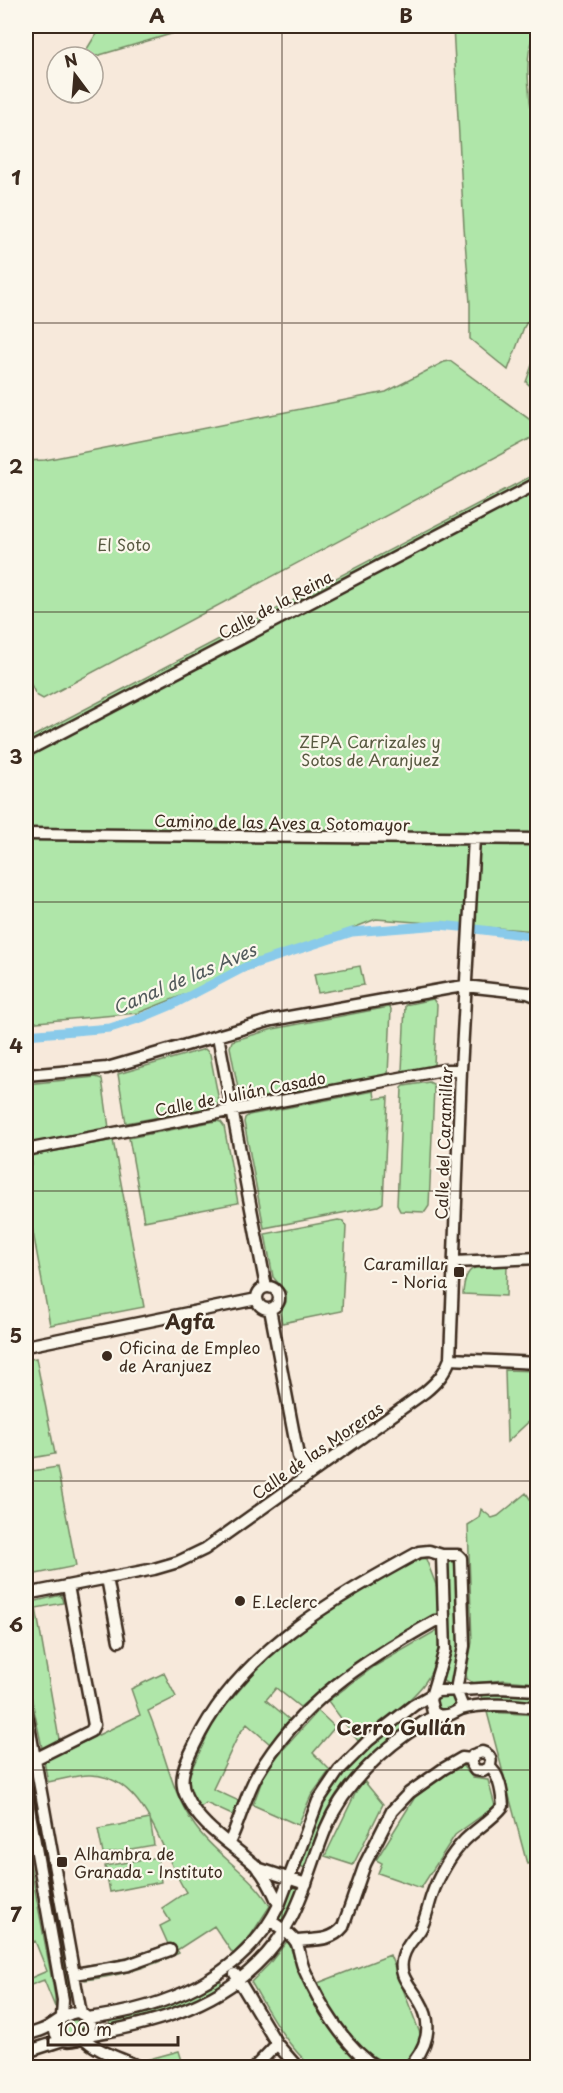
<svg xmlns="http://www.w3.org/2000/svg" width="563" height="2093" viewBox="0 0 563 2093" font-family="'Playpen Sans',sans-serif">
	<rect width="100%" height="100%" fill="#f7e9db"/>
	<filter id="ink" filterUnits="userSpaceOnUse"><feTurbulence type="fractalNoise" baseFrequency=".0167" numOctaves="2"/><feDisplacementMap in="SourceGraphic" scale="12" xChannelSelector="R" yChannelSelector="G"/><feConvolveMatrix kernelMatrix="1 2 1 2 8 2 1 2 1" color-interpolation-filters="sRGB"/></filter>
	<g filter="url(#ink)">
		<path fill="#afe6a9" stroke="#758864" stroke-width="1.5" d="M101 26H154L171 34 93 57H82Z
			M453 26H535C521 67 532 101 534 143 537 200 538 256 537 313L527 322 524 327 508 370 470 339V303L464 228Z
			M537 351V392L526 382Z
			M450 361 537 425V435L43 699 36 695 26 674V461L45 460 386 392 444 362Z
			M537 473V931L376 919 138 1013 26 1023V740Z
			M360 966 364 985 318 993 314 974Z
			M433 999 437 1005 434 1064 430 1067 404 1072 402 1071 405 1005Z
			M389 1007 391 1009 388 1075 247 1102 240 1099 230 1047 232 1041 273 1029Z
			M205 1049 210 1054 219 1101 216 1107 126 1123 118 1074Z
			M96 1077 102 1079 109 1128 26 1144V1084Z
			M429 1082 433 1084 434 1088 429 1206 425 1212 400 1211 397 1205 402 1088 404 1086Z
			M374 1091 375 1099 388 1097 383 1203 378 1206 264 1228 244 1122 245 1118 249 1115Z
			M216 1121 221 1122 224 1126 238 1203 144 1221 129 1138Z
			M113 1140 144 1307 50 1325 26 1194V1165L32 1164 30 1156Z
			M338 1220 343 1221 346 1227 342 1311 282 1323 280 1313 286 1302V1292L273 1277 265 1234Z
			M507 1266 506 1296 463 1294C465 1260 479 1267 507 1266Z
			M36 1358 55 1454 26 1459V1360Z
			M505 1370 538 1371 537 1414 507 1442Z
			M57 1467 76 1566 26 1576V1472Z
			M526 1493 537 1509V1683L504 1680 473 1683 467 1679 466 1674 472 1642 468 1525 479 1518 481 1509 492 1518 498 1516Z
			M419 1557 426 1559 438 1590 439 1615 353 1664 300 1707 276 1688 266 1700 290 1720 270 1744 247 1724 239 1734 213 1789 239 1801 232 1815 206 1803 199 1808 191 1795 188 1786V1779L194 1764 215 1719 263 1662 324 1612Z
			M447 1559 457 1560 459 1641 452 1684 450 1685 443 1681 451 1642Z
			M61 1595 63 1603 36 1608 59 1739 42 1748C33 1702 17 1649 28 1603Z
			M439 1629C441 1693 398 1703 358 1741L328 1701 375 1666Z
			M164 1673 176 1697 148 1711C165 1750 170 1791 195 1826 217 1857 251 1873 270 1906L251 1935 233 1954 214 1926 177 1950 179 1953C148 1968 119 1976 85 1980L83 1966 127 1958 168 1944 160 1926 170 1921 162 1908 186 1892C161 1854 146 1774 89 1775 76 1775 61 1780 48 1782L44 1761 140 1715 131 1689Z
			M442 1694H453L457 1704 455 1707 439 1711 436 1708 435 1700Z
			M481 1694 537 1697V1703L482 1701Z
			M318 1711 335 1727 313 1753 330 1770 311 1796 298 1825 253 1805 265 1772 272 1762Z
			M487 1712 537 1715V1861L527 1864Z
			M410 1717 413 1722C378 1748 343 1775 324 1816 316 1833 311 1851 305 1868L300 1866C305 1849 311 1831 318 1814 338 1771 373 1744 410 1717Z
			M461 1764 473 1778 488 1780 495 1806 455 1835 421 1888 378 1873 382 1863 376 1860 415 1797Z
			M364 1781 383 1804 353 1865 325 1856 357 1790Z
			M32 1806 40 1807 75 1995 67 1997Z
			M150 1819 154 1845 103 1854 98 1829Z
			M26 1842 55 1996V2007L44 1980 26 1987V1980L47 1971 35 1941 26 1945V1886L28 1884 26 1879Z
			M157 1857 161 1882 110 1892 105 1866Z
			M294 1883 300 1888 283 1924 276 1919 289 1887Z
			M288 1940C297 1967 307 1995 324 2018 334 2030 345 2042 356 2054L346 2067H312C285 2044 269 2012 251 1982L269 1964Z
			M390 1955 421 2036 409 2060 398 2065C361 2062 332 2013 318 1983Z
			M219 1979 223 1985C187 2006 151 2017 110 2026L109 2019Z
			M71 2019 84 2023 85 2025 83 2031 68 2035 61 2031 60 2025Z
			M179 2051 184 2067H153L142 2061Z"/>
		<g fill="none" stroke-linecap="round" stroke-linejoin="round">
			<path stroke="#89caea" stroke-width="9" d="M475 929 538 937
				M26 1035 110 1028 141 1018 172 1005 245 967 352 932 440 925 460 927"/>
			<defs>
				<path id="street" d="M26 751 538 483
					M26 834 538 839
					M218 1036 266 1287
					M26 1075 107 1068 272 1020 451 988 465 986 528 993 538 997
					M26 1150 395 1079 443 1070H461
					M455 1262 538 1258
					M257 1298a11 11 0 1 1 22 0a11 11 0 1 1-22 0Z
					M270 1309 298 1456 308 1475
					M26 1346 257 1299
					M450 1359 538 1363
					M107 1578 119 1641
					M26 1594 154 1569 178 1562 205 1549 425 1392C437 1382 445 1373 450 1359L461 1070 474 838
					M26 1709 81 2014
					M438 1715 433 1712 430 1700 445 1650 442 1555H458L461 1558 464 1646 456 1690 462 1705 459 1710
					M35 1759 91 1731 94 1725 68 1586
					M26 1791 63 2000 62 2016
					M229 1843C240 1821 245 1796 257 1775 300 1702 363 1661 435 1621L444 1620
					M257 1868 306 1884
					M279 1905C273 1891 266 1877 256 1866 232 1844 200 1827 186 1796 177 1778 187 1760 195 1744 239 1652 333 1599 419 1552L429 1551 442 1555
					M271 1921C279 1927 291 1934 296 1942 300 1950 300 1960 304 1969 319 2003 345 2048 378 2068
					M296 1941C313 1939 331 1942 343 1927L365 1864 392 1811 409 1793 443 1769 462 1758 471 1759
					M75 1974 128 1965 170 1950
					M235 1974 277 2044 298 2068
					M87 2018C164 2009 243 1978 279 1905L318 1801 339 1770 369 1740 414 1705 438 1691 500 1688 538 1690
					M26 2035C33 2033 41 2031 48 2027 61 2020 80 1999 90 2025L87 2035C73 2043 54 2045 54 2024
					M87 2035C147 2025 211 2009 256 1965 299 1924 305 1880 326 1828 343 1788 373 1758 408 1733 417 1727 425 1720 435 1716 439 1715 443 1716 448 1715 453 1714 456 1711 461 1709 483 1702 514 1705 538 1708
					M83 2037C98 2053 122 2058 141 2068
					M26 2052 63 2040
					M254 2068 277 2044
					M354 2068 361 2056
					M408 2068C427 2049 434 2025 420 2002 411 1986 397 1976 403 1957 406 1945 414 1939 420 1930 426 1920 428 1906 432 1895 438 1877 451 1854 465 1840 477 1828 492 1820 503 1806 502 1794 500 1774 489 1767 493 1759 489 1754 482 1752L473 1755 471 1763 475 1770 483 1771 489 1767"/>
			</defs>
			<use href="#street" stroke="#3b2a1e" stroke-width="15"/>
			<use href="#street" stroke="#fbf7ec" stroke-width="10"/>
		</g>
	</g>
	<path fill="none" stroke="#3b2a1e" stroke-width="1.5" stroke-opacity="0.55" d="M282 26V2068M26 323H538M26 612H538M26 902H538M26 1191H538M26 1481H538M26 1770H538"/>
	<g fill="#3b2a1e" stroke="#fbf7ec" stroke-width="2">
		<rect x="453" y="1266" width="12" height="12" rx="3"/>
		<circle cx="107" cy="1356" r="6"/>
		<circle cx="240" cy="1601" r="6"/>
		<rect x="56" y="1856" width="12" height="12" rx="3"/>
	</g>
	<g text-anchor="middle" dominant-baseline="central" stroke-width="4.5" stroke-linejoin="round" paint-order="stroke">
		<g font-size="16" fill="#585941" stroke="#fbf7ec">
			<text x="124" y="544">El Soto</text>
			<text x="370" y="741">ZEPA Carrizales y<tspan x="370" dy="18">Sotos de Aranjuez</tspan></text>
		</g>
		<g font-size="16" fill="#3b2a1e" stroke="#fbf7ec">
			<text transform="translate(275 604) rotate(-28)">Calle de la Reina</text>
			<text transform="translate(282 822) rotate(1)">Camino de las Aves a Sotomayor</text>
			<text transform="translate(240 1093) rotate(-11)">Calle de Julián Casado</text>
			<text transform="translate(443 1143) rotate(-88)">Calle del Caramillar</text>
			<text transform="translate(317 1450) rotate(-35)">Calle de las Moreras</text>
		</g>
		<g font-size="16" fill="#3b2a1e" stroke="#fbf7ec" text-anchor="start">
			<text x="447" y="1263" text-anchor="end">Caramillar<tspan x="447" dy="18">- Noria</tspan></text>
			<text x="119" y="1347">Oficina de Empleo<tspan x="119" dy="18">de Aranjuez</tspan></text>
			<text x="252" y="1601">E.Leclerc</text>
			<text x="74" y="1853">Alhambra de<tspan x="74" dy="18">Granada - Instituto</tspan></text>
		</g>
		<g font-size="18" font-style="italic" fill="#525a5b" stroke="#fbf7ec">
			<text transform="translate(184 978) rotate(-23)">Canal de las Aves</text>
		</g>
		<g font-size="20" font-weight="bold" fill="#3b2a1e" stroke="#fbf7ec">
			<text x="190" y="1321">Agfa</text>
			<text x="401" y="1727">Cerro Gullán</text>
		</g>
	</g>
	<rect width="563" height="2093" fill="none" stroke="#fbf7ec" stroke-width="66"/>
	<g transform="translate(75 75) rotate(344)"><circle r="28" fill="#fbf7ec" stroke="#aea59a" stroke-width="1.5"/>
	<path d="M0-4.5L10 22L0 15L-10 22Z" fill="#3b2a1e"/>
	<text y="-9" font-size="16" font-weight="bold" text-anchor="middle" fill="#3b2a1e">N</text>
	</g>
	<path d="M48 2036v9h130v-9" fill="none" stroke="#3b2a1e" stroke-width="3"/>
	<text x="57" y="2036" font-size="18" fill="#3b2a1e" stroke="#fbf7ec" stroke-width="4.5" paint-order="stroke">100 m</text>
	<rect x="33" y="33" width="497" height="2027" fill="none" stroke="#3b2a1e" stroke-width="2"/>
	<g font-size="20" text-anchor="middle" font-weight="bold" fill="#3b2a1e">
		<text x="157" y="23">A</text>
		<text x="406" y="23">B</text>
		<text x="16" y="185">1</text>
		<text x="16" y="474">2</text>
		<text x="16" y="764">3</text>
		<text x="16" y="1053">4</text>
		<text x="16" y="1343">5</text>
		<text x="16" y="1632">6</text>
		<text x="16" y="1922">7</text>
	</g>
</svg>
